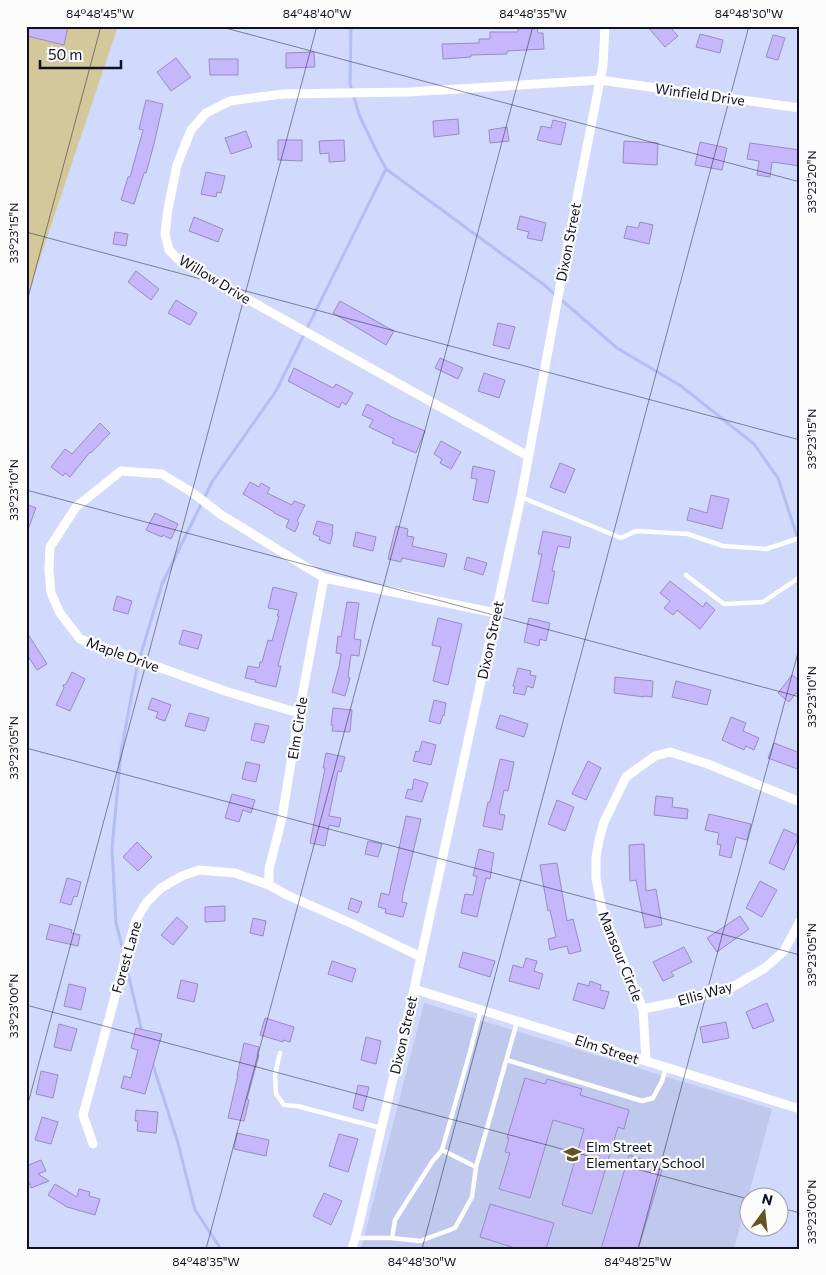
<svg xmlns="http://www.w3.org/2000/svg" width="826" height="1275" viewBox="0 0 826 1275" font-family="Commissioner,sans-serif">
	<rect width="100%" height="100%" fill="#d1d9fc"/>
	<path fill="#c0c8ee" d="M424 1003 772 1109 734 1249H361Z"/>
	<path fill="#d4c89b" d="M26 26H118L26 300Z"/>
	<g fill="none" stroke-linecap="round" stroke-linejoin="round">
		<path stroke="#b2bef4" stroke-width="3" d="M351 26 350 84 360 117 377 152 386 169 543 284 617 348 681 386 754 444 778 478 798 539 800 549
			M124 954 116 923 112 849 121 752 137 667 162 584 212 482 276 391 386 169
			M126 965 142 1032
			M152 1062 178 1143 195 1210 221 1249"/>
	</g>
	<path fill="#c6b6fb" stroke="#998cc2" d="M30 26H68L64 45 27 36Z
		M647 26H669L678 36 665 47Z
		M518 27H537L538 33H543L544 49 507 51V54L471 55V57L443 59 442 44 479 43V39H490V32H518Z
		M700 34 723 40 720 53 696 47Z
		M773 35 785 38 778 60 766 57Z
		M314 52 315 67 286 68V53Z
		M176 58 191 77 171 91 157 72Z
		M209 59H238V75H210Z
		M146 100 163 104 154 144 146 173H144L134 204 121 200 128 177H130L143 130 139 129Z
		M458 119 459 134 434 137 433 121Z
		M553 120 566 123 561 145 537 140 541 126 551 128Z
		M507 127 509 141 490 143 489 130Z
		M246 131 252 147 231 154 225 138Z
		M278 140H302V161L278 160Z
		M344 140 345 161 329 162V153L320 154 319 141Z
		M624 141 658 143 657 165 623 163Z
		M700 142 727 148 722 170 695 165Z
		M750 143 800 150V166L772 162 770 177 757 175 759 161 747 159Z
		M206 172 225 176 221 193 217 192 216 197 201 194Z
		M520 216 546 223 542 241 527 238 529 232 517 229Z
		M194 217 223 229 218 242 189 231Z
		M640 222 653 225 649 244 624 238 627 226 638 228Z
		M115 232 128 234 126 246 113 244Z
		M136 271 159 289 151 300 128 282Z
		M176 300 197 313 190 325 168 313Z
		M340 301 394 331 386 345 333 313Z
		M498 323 515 327 509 349 493 345Z
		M440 358 463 368 458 379 435 368Z
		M294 368 333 388 336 384 353 393 346 405 342 402 339 408 288 381Z
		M484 373 505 380 499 398 478 391Z
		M367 404 390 416H389L425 431 416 453 392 443 394 439 369 427 373 420 362 415Z
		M100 423 110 433 91 453 90 452 70 477 65 473 63 476 51 467 65 449 72 454Z
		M441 441 461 452 451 469 440 463 442 459 434 454Z
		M560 463 575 469 565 493 550 487Z
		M473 466 495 471 488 503 473 500 477 479 471 478Z
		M250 482 259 487 261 483 270 488 267 493 292 505 294 501 305 505 297 521 299 523 295 532 286 527 289 520 274 513V512L243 494Z
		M711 495 729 499 722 529 687 520 690 508 707 513Z
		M26 504 36 508 27 532H26Z
		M155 513 178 524 171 539 163 535 162 537 146 530Z
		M317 521 333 525 332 532H333L330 544 319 540 320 537 313 534Z
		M396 526 408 529 407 536 414 537 412 546 447 554 444 567 402 558 401 562 388 559Z
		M543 531 571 537 569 548 558 546 552 571H555L548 604 532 601 542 554H538Z
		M356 532 376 537 373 551 353 546Z
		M467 557 487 563 483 575 464 569Z
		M670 581 703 607 706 602 715 610 700 629 677 610 673 615 664 608 670 601 660 593Z
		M273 587 297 593 278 666H281L276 687 255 682 256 680 245 678 248 666 259 668 260 662H262L268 640 272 641 279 616H277L279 610 268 608Z
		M117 596 132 601 128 614 113 610Z
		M347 602 359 603 354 639 361 640 359 656 351 655 348 677 350 678 345 696 332 692 339 667 341 654 336 653 338 636 341 637Z
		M438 618 462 624 448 685 433 681 441 647 432 645Z
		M529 618 550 623 546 641 540 639 539 646 524 642Z
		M183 630 202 635 198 649 179 644Z
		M26 631 47 664 37 670 26 653Z
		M518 668 531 671 530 675 536 676 533 688 527 686 525 695 513 693 515 687 513 686Z
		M72 672 85 679 70 711 56 705 64 688 63 685 66 684Z
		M792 675 800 681V696L796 693 789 702 778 693Z
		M615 677 653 681 652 697 644 696V697L614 693Z
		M676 681 711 690 707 705 672 697Z
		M152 698 171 705 165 721 156 718 158 712 148 709Z
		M434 700 446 703 444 716 443 715 440 724 429 721Z
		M333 708 352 710 350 732 332 731 333 725H331Z
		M189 713 209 718 205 731 185 726Z
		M500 715 528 724 524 737 496 728Z
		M731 717 746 723 743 731 759 738 754 750 746 746 744 750 722 740Z
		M255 723 269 726 264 743 251 740Z
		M422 741 436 745 431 765 413 761 416 751 419 752Z
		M774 743 800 753V770L768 758Z
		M326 753 345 757 341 772 338 771 329 816 341 818 339 827 329 825 325 846 310 843 325 768H323Z
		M500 759 514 762 508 791 504 790 499 814 505 815 502 830 483 826 488 802H490Z
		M588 761 601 768 586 800 572 794Z
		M246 762 260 765 256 782 242 779Z
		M414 779 428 783 422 802 405 798 408 789 412 790Z
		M232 794 255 800 251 813 243 810 239 822 225 818Z
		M656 796 673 798 672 807 688 809 687 819 654 815Z
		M557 800 574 807 565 831 548 824Z
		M709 814 751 824 747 840 736 837 731 858 719 855 721 845 717 844 719 833 705 830Z
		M406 816 421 819 403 894 402 902 407 903 403 917 385 913 386 909 378 907 381 893 389 895Z
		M784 829 799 836 784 870 769 863Z
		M368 841 382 844 378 857 365 854Z
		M137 842 152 857 138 871 123 857Z
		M644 844 646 891 656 889 662 925 645 928 636 880 630 881 629 845Z
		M479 849 494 853 490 879 486 878 477 917 461 913 465 894 473 895 477 876H473Z
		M557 863 567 921 573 919 581 951 569 954 567 946 550 950 548 939 556 937 550 910 548 911 540 865Z
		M67 878 81 882 77 897 74 896 71 905 60 902Z
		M760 881 777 890 762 917 746 908Z
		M351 898 362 902 358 913 348 909Z
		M225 906V921L205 922V907Z
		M740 916 749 929 717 952 707 938Z
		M177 917 188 927 173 945 161 935Z
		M253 918 266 921 263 936 250 933Z
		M50 924 72 930 71 933 80 935 78 946 46 939Z
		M684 947 692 962 671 972 674 976 663 981 653 962Z
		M463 952 495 961 490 977 459 967Z
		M526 958 537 961 534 971 543 974 539 989 509 981 513 965 523 968Z
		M332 961 356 969 352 982 328 974Z
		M181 980 198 984 194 1002 177 998Z
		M590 981 601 985 600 990 609 992 604 1009 573 1000 578 983 589 986Z
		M69 984 86 988 81 1010 64 1006Z
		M767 1003 774 1021 753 1029 746 1012Z
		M265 1018 294 1027 290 1042 283 1040V1042L260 1035Z
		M726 1022 729 1038 703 1043 700 1027Z
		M59 1024 77 1029 71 1051 54 1047Z
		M136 1028 162 1034 145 1094 121 1088 124 1076 131 1078 138 1050 131 1048Z
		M366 1037 381 1041 376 1064 361 1060Z
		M244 1043 259 1047 257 1055H259L247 1099 249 1100 244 1121 228 1118 238 1075H237Z
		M41 1071 58 1075 53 1098 36 1094Z
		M525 1078 545 1084 547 1079 582 1089 580 1095 629 1110 624 1129 618 1127 592 1214 562 1205 584 1129 553 1120 530 1198 499 1189 510 1153 505 1152 509 1138H507Z
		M358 1085 369 1087 363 1111 353 1108Z
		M136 1110 158 1112 156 1133 137 1131 138 1121H135Z
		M42 1117 58 1122 51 1144 35 1140Z
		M237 1133 269 1140 266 1156 234 1149Z
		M339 1134 358 1139 348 1172 329 1166Z
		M629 1155 654 1163 653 1168 662 1170 638 1249H601Z
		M41 1160 46 1171 38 1174 49 1181 31 1188 27 1178 26 1179V1166Z
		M55 1184 77 1197 79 1189 90 1192 89 1196 100 1199 95 1215 67 1207 48 1195Z
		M324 1193 342 1201 331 1225 313 1216Z
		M490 1204 554 1223 546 1249H518L480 1237Z"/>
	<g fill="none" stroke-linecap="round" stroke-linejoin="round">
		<path stroke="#fff" stroke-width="4.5" d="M521 497 621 538 636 531 688 534 723 546 766 549 800 538
			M686 575 724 604 763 602 800 577
			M280 1053 275 1075 276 1094 284 1105 297 1106 381 1128
			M507 1060 642 1101 653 1098 662 1081 666 1068
			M476 1167 517 1022
			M355 1238H392L395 1220 432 1162 442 1150 470 1052 481 1009
			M392 1238 420 1241 455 1228 472 1197 476 1167 442 1150"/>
		<path stroke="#fff" stroke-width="9" d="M528 456 181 262 169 250 165 234 168 209 177 165 191 130 206 113 230 101 283 94 409 92 600 80 800 108
			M324 578 299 713 282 818 269 869V885L287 895 355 925 421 957
			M299 713 228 692 80 639 60 613 51 593 49 570 50 547 76 507 121 471 162 474 193 493 220 514 324 578 496 613
			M414 989 800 1109
			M643 1009 687 1000 729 989 765 968 784 951 800 921
			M646 1061 643 1009 602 910 596 878V857L599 840 604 822 626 777 655 756 670 752 708 764 800 802
			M93 1144 83 1115 131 937 136 920 146 903 161 888 182 876 199 870 235 873 269 885
			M352 1249 357 1232 414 989 521 497 566 254 603 65 605 26"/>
	</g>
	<path fill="none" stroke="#0e1124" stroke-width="1" stroke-opacity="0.45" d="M218 26 800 182M26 232 800 440M26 305 101 26M26 490 800 697M26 748 800 955M26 1005 748 1199M26 1111 317 26M778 1207 800 1213M206 1249 533 26M422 1249 749 26M638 1249 800 645"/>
	<defs>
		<symbol id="school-bare" viewBox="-9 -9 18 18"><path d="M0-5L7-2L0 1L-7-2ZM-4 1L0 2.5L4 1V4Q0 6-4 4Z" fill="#625522" stroke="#fcfcfc" stroke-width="2.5" paint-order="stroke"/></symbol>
	</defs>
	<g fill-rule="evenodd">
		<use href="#school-bare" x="560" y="1142" width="25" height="25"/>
	</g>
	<g text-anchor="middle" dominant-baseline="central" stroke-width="4.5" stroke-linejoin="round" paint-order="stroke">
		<g font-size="14" fill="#0e1124" stroke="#fcfcfc">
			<text transform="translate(700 94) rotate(8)">Winfield Drive</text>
			<text transform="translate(568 242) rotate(-79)">Dixon Street</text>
			<text transform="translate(215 279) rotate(31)">Willow Drive</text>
			<text transform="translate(490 640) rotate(-78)">Dixon Street</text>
			<text transform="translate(123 654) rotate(20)">Maple Drive</text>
			<text transform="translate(297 728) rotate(-81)">Elm Circle</text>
			<text transform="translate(621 956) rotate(68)">Mansour Circle</text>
			<text transform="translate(126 957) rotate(-74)">Forest Lane</text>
			<text transform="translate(705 993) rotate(-16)">Ellis Way</text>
			<text transform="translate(403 1035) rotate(-77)">Dixon Street</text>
			<text transform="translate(607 1049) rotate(18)">Elm Street</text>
		</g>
		<g font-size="14" fill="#0e1124" stroke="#fcfcfc" text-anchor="start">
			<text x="586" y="1146">Elm Street<tspan x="586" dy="16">Elementary School</tspan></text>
		</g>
	</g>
	<rect width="826" height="1275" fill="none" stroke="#fcfcfc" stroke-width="55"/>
	<g transform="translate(764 1212) rotate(15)"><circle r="24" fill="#fcfcfc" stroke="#9d9ea6"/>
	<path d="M0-4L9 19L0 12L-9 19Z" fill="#625522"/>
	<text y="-8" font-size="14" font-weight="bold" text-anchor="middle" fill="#0e1124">N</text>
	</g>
	<path d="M40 60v8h81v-8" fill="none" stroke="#0e1124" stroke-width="2.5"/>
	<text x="48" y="60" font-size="15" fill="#0e1124" stroke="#fcfcfc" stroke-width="4" paint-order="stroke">50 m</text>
	<rect x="28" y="28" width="770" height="1220" fill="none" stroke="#0e1124" stroke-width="2"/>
	<g font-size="12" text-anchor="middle" fill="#0e1124">
		<text x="100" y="18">84°48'45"W</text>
		<text x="317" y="18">84°48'40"W</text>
		<text x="533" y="18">84°48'35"W</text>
		<text x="749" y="18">84°48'30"W</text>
		<text transform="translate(812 182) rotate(-90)" y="4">33°23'20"N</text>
		<text transform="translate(14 233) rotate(-90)" y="4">33°23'15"N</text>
		<text transform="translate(812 439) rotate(-90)" y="4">33°23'15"N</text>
		<text transform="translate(14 490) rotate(-90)" y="4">33°23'10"N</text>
		<text transform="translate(812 697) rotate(-90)" y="4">33°23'10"N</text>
		<text transform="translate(14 748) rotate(-90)" y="4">33°23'05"N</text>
		<text transform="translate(812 955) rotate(-90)" y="4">33°23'05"N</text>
		<text transform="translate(14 1006) rotate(-90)" y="4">33°23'00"N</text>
		<text transform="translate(812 1212) rotate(-90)" y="4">33°23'00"N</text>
		<text x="206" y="1266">84°48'35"W</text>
		<text x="422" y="1266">84°48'30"W</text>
		<text x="638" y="1266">84°48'25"W</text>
	</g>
</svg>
